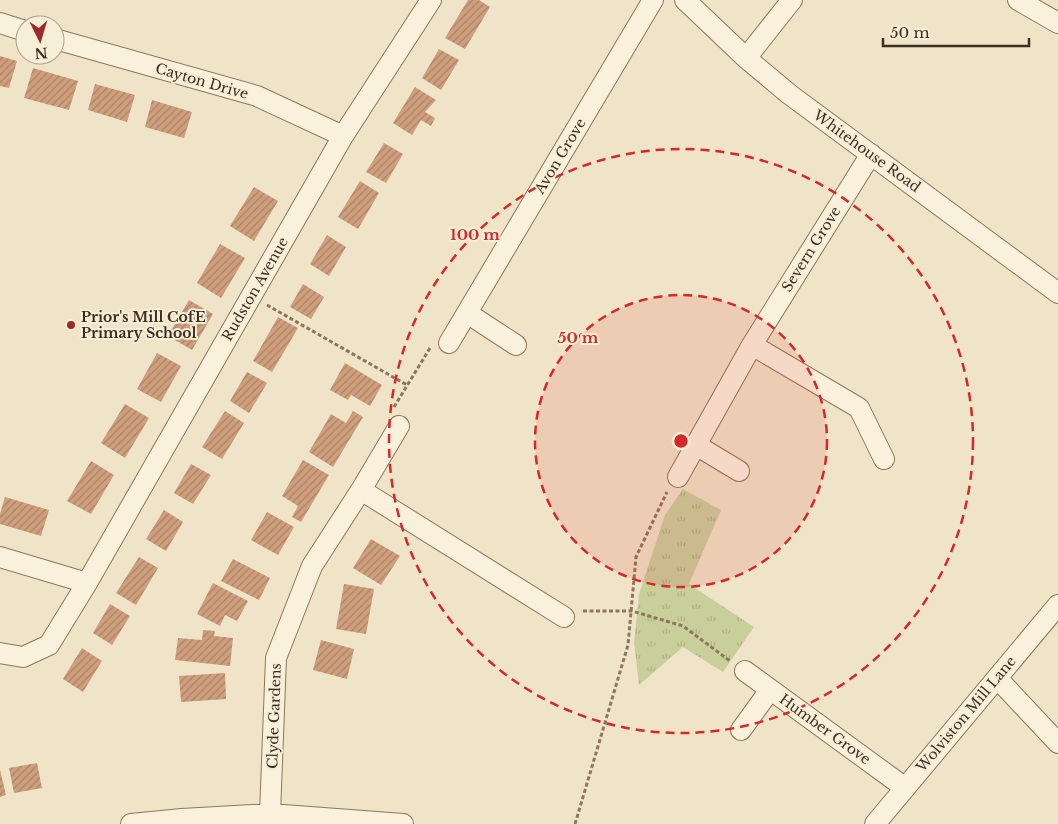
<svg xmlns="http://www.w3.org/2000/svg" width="1058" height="824" viewBox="0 0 1058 824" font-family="'Libre Baskerville',serif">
	<defs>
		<pattern id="grass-tufts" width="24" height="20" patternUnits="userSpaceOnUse" patternTransform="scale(1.25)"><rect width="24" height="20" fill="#c9cf9b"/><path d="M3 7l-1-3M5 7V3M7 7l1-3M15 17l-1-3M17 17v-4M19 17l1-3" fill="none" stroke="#aeb285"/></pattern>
		<pattern id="building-hatch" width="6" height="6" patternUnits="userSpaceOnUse" patternTransform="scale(1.25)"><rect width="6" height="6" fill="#cf9f7d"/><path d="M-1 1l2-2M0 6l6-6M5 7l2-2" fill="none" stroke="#a98266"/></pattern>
	</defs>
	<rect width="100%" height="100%" fill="#f0e4c8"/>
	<path fill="url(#grass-tufts)" d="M683 489 721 510 689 584 754 627 723 672 683 647 639 685 634 643 639 594 665 515Z"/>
	<path fill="url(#building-hatch)" d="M468 0H479L490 7 465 49 445 38Z
		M439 49 459 60 441 90 422 78Z
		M0 56 17 61 9 88 0 86Z
		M33 68 78 81 69 110 24 98Z
		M95 84 135 95 127 122 88 110Z
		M415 87 436 100 425 112 435 118 431 126 421 120 412 135 393 123Z
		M152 100 192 112 184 138 145 127Z
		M384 143 403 154 386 183 366 172Z
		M360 181 379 193 358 229 338 217Z
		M254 187 278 201 254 241 230 226Z
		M327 235 346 247 329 276 310 264Z
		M220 244 245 258 221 298 197 283Z
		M303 284 324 297 311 319 290 307Z
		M189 300 213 314 192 350 168 336Z
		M278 317 298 328 272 372 253 361Z
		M157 353 181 366 161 402 137 389Z
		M345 363 382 385 370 406 351 395 348 400 330 390Z
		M247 372 267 383 249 413 230 401Z
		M125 404 149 418 125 458 101 443Z
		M225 411 244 423 222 459 202 447Z
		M353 411 363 417 333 467 309 452 331 414 346 423Z
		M303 460 329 475 301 522 292 517 298 506 282 496Z
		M91 461 114 475 91 514 67 501Z
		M191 464 211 475 193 504 174 493Z
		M5 497 49 510 41 536 0 524V514Z
		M164 510 183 522 166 551 146 539Z
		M267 512 294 527 278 555 251 540Z
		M371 539 400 556 381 585 353 568Z
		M139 557 158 568 136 605 116 593Z
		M233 559 270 578 259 600 221 581Z
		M213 583 248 601 237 621 225 615 220 626 197 614Z
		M344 584 374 589 366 634 336 629Z
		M110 604 130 616 112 645 93 633Z
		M203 630 215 631 214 636 233 638 230 666 175 660 178 638 202 640Z
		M321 640 354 649 347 679 313 670Z
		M82 648 102 661 83 692 63 679Z
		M225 673 226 699 181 702 179 676Z
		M37 763 42 788 14 793 9 768Z
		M0 770 6 795 0 797Z"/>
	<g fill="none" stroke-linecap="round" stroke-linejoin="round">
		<defs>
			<path id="minor" d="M685 0 746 58 789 94 1058 293
				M1018 0 1058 23
				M0 23 25 31
				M55 39 257 96 343 136
				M746 58 792 0
				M467 313 516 345
				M449 343 653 0
				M752 345 859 408 884 459
				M696 445 739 471
				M678 477 752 345 871 154
				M361 490 564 617
				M0 557 87 583 343 136 431 0
				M0 653 23 657 49 645 87 583
				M745 671 904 787
				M997 678 1058 743
				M741 730 770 690
				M270 814 276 658 312 566 361 490 399 426
				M131 824 182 819 270 814 403 824
				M875 824 1058 605"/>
		</defs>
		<use href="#minor" stroke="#8d765c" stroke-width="22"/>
		<path stroke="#8d765c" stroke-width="3" stroke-dasharray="4 2.5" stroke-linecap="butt" d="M267 305 407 385
			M394 407 430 348
			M583 611H632L683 626 730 661
			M575 824 628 645 636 557 667 492"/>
		<use href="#minor" stroke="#faf1dc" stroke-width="20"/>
	</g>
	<circle cx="681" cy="441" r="146" fill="#d62828" fill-opacity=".12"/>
	<g fill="none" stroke="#d62828" stroke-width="2.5" stroke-dasharray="9 6">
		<circle cx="681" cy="441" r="146"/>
		<circle cx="681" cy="441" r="292"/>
	</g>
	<circle fill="#9e2a2b" stroke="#f7eed8" stroke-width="2" cx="71" cy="325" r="5"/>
	<g text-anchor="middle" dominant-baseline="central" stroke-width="4" stroke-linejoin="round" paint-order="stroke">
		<g font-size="14" fill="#3d2e20" stroke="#f7eed8">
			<text transform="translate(202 81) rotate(16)">Cayton Drive</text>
			<text transform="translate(867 151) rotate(36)">Whitehouse Road</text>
			<text transform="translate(560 156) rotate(-59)">Avon Grove</text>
			<text transform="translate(811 249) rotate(-58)">Severn Grove</text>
			<text transform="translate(255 289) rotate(-60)">Rudston Avenue</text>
			<text transform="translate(966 714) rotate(-50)">Wolviston Mill Lane</text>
			<text transform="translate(274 716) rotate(-88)">Clyde Gardens</text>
			<text transform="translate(825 729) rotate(36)">Humber Grove</text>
		</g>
		<g font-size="14" font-weight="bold" fill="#3d2e20" stroke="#f7eed8" text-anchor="start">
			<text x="81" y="317">Prior's Mill CofE<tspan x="81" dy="16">Primary School</tspan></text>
		</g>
	</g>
	<circle cx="681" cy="441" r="8" fill="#d62828" stroke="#f7eed8" stroke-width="2.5"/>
	<g font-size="15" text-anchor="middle" font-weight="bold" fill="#d62828" stroke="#f7eed8" stroke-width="4" stroke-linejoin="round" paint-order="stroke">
		<text x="475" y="240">100 m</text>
		<text x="578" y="343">50 m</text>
	</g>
	<g transform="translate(40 40) rotate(175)"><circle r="24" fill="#f7eed8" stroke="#ada18e"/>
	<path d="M0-4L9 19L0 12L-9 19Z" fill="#9e2a2b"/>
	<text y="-8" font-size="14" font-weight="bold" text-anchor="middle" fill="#3d2e20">N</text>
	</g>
	<path d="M883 38v8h146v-8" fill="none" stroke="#3d2e20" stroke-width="2.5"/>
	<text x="890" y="38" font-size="15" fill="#3d2e20" stroke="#f7eed8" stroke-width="4" paint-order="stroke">50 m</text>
</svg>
